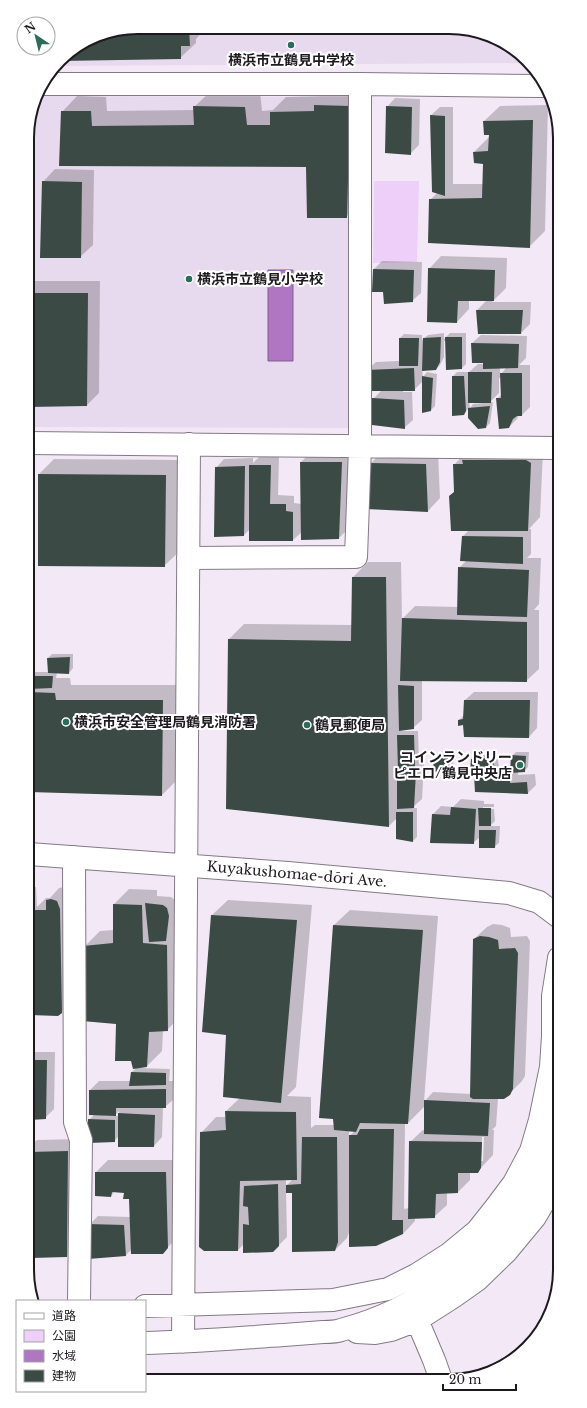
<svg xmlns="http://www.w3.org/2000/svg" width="587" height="1408" viewBox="0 0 587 1408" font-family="'Libre Baskerville','Noto Sans JP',serif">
	<rect width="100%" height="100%" fill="#f3e9f6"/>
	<path fill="#e8daee" d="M138 27 471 29 522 55 528 63 56 66 65 55 96 35Z
		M37 96 352 97 350 428 28 427 27 130Z"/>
	<path fill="#eecff9" d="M374 181H419L417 262 373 263Z"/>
	<path fill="#af77c2" stroke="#835b91" d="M268 270H293V361H268Z"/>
	<path fill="#0003" fill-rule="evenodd" d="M138 27H205V29L196 39V43L180 58 61 60 65 55 96 35Z
		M330 90 364 91 362 201 346 217 307 166 60 165 62 112 77 96 106 97 107 111 195 110 194 107 210 92H260L262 111 273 110 286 97 324 96Z
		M395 98 420 99 419 145 410 154 387 107Z
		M548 105 545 231 529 247 430 200 437 193 431 115 440 107H453V184H484V163L474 152 490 136 484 121 500 106Z
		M55 169 94 170 93 245 80 257 43 182Z
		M441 256 507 258 506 288 492 302H531L530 324 521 333 477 310 487 300H469V309L457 322 429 269Z
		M382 261 422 262 421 293 412 301 374 269Z
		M35 281H100L99 393 87 405 28 406V288Z
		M444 333V339L450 333H466V364L462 368 447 369 446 341H444V357L440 365 436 369 422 370 423 377 427 372 437 374 435 406 431 410 423 381 414 390H403V392H412L413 420 404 428 373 399 382 390 367 370 376 362 400 361V338L404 334 422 335V340L428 335Z
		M481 335 527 336 526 358 519 365H530V407L522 415H519L517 419 509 427 497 399 502 394 501 378H499V393L489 403 493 402 490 423 486 427 469 408 463 414 453 376 457 372H469L478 364H484L472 343ZM507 367 500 375V368ZM469 402H483V403L473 404 470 408Z
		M313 450H354L351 526 339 538 302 532 293 540 250 529 244 535 216 468 224 459 253 458V463L259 457H279L278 495 294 496V503L302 504 301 462Z
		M383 451 438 452 440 498 428 511 371 463Z
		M543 451 540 517 529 529H531V554L527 558H541L539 604 534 610H539V669L526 681 422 680V720L413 728 400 730 401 731H418L419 764H424L422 799 412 808H417V837L413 841 397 818 389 826 229 639 244 624 352 625 353 577 368 562H401L402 619 415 606 459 607V568L467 560 463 536 469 530 455 492 454 465 466 452Z
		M54 459 181 460 180 551 164 566 39 474Z
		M28 480H31L29 603Z
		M52 654H73V668L69 673 57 672 56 678H70L71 685H178L177 780 162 795 29 791V672H49L48 658Z
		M474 692H538L537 728 529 737 464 724 459 720 464 715 465 700Z
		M516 752H529L528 767 524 771H518V775L535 774 536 785 528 793 475 775 480 771 472 759 476 755H497L499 767 512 768V756Z
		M438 753 454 754 453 766 449 770 434 757Z
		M461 799 484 801V804H494V807H483V809H494L495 821 490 826H500L499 843 494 847 480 837 473 843 432 815 441 806 453 807Z
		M29 887H36L37 907 46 898H50L59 888 64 887 74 999 58 1015 30 1014V960L34 956V937L30 942Z
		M129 889 157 890V896L171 897 175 900 177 907 175 929 182 930 183 1014 167 1030H163L162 1051 147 1066 139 1067V1068L170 1069 169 1081H174V1099L165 1107H163L162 1137 154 1146 119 1136 114 1141 89 1120 95 1114H90V1090L99 1081H131L132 1072 137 1067 84 947 100 931 114 930V904ZM119 1111V1116H114Z
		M228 900 312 905 296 1087 287 1096 311 1097V1128L315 1125H335L334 1118 320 1117 334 925 350 910 438 916 424 1102 433 1092 471 1094 474 939 487 927 493 924 502 925 510 928 511 937 527 936 530 941 525 1076 522 1081 509 1094 498 1098 496 1126 492 1130H494L493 1155 477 1172H470V1180L458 1192 447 1193V1205L434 1217 415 1218V1221L403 1234 350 1229 347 1238 335 1250 293 1192H286L287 1237 273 1251 244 1244 238 1250 201 1133 216 1117H227L226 1111 240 1098 227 1034 212 915ZM425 1106V1130H423L410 1142 409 1208 404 1209 405 1123H408ZM349 1130 355 1131 349 1136ZM482 1137H484L483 1161H481ZM286 1179H293L286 1186Z
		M32 1052H55L54 1109 45 1118 30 1119V1055Z
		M80 1139 79 1244 67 1256 31 1257 30 1146 37 1140Z
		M108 1160H178L180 1235 162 1253 132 1249 126 1255 89 1225 98 1216 130 1217V1198L125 1192 115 1191 111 1196 96 1172Z
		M170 1375V1379H145V1376Z
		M326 1376V1378H278Z"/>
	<path fill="#3c4a45" d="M138 27H189L190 46H181V59L60 61 65 55 96 35Z
		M314 105 350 106 347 218H307L306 167 59 166 61 111H91L92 126 194 125 193 106 245 107 247 125H270V112L314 111Z
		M386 106 412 107 411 155 385 153Z
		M430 115 445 116V196L432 192Z
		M533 120 530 248 428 243 429 199 482 198 483 164 474 163 473 152 488 151 489 135H484L483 121Z
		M42 181 82 182 81 258H40Z
		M428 268 495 270 494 301H458L457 323 427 322Z
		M373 269 414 270 413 302 384 304 383 292H372Z
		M28 293H88L87 406 28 407Z
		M476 310H523L521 334H478Z
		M441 337 440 362 436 370 422 371 423 338Z
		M445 337H462V369L446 370Z
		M399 338H419L418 366H399Z
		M471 343 519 344 518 368 483 369V363H472Z
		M414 368 415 391H367L366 370Z
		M468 372H492L491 403H468Z
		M500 373H522V416H517L513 419 509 428 499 429 496 398H501Z
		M422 376 433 378 431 411 422 413Z
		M452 376H464L466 411 464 415 452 416Z
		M372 398 404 400 405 429 372 425Z
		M490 406 486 428 478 429 468 418V408Z
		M462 460H526L531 463 528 531H451L449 496 454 492 453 464H463Z
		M300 462H342L339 539 301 540Z
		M370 463 426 464 428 512 366 509Z
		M249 465H271L270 504H286V511L293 512V541H249Z
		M245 466 244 536 214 537 215 467Z
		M38 474 166 475 165 567 38 566Z
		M462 536 523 537V564L460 561Z
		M458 567 529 570 527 617 457 615Z
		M352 577H386L389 827 226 809 228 639 351 641Z
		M402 618 527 622V682L400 681Z
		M70 657 69 674 48 673 47 658Z
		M29 676H53L52 688 29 689Z
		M398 685 414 686V729L399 731Z
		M29 692 55 693 56 700H163L162 796 29 792Z
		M464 700H530L529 738 464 737 463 725 458 726V720L463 719Z
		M397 735H414L415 769 398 770Z
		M511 755 526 756 525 772 510 773Z
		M433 757H450L449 771 434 772Z
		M493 758 495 771 470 772 471 759Z
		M397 772H416L414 808 397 809Z
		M474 775 510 776V783L527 782 528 794 475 792Z
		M451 807 476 809 474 844 430 843 432 814 450 815Z
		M478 808H491V826H479Z
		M396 812H413V842L396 839Z
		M479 830H496L495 848H479Z
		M51 899 57 901 60 909 62 1013 58 1016 30 1015V966H34L33 910H46V900Z
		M145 903 163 905 167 908 169 916 166 941 149 942Z
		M113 904 142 905 143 943 167 945 168 1031 149 1032 147 1067 133 1069 131 1061H115L116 1024 82 1021 83 946 113 943Z
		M211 915 297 920 281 1103 223 1097 226 1035 202 1032Z
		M333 925 423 930 408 1124 360 1123 356 1132 334 1130 333 1119 319 1118Z
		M480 936 489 937 498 940 499 949 515 948 518 953 513 1089 510 1095 504 1099H473L470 1097 473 939Z
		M30 1060H47L46 1119 30 1120Z
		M131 1072 166 1073V1085L129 1086Z
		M166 1089V1108H116V1116L89 1115V1090Z
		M424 1100 490 1103 488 1136 424 1134Z
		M225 1111 296 1112 297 1180 240 1181 238 1251H204L199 1247 200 1132 226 1130Z
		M118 1113 155 1115 154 1147H118Z
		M88 1119 115 1120V1142L88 1143Z
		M360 1129H394L392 1220H403V1234L376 1246 349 1247V1135H357Z
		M302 1137H337L338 1242 335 1251 292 1252V1193H286V1185L301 1184Z
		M409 1141 482 1142 481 1168 478 1173H458V1193L436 1194 435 1218 408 1219Z
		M68 1151 67 1257 31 1258 30 1152Z
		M95 1172H166L168 1248 163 1254H131L129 1199H123L124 1193 112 1192 111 1197 95 1196Z
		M278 1184 279 1246 273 1252 243 1253V1224L249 1225 248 1207 243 1206 244 1186Z
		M88 1224 124 1225 126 1256 88 1259Z"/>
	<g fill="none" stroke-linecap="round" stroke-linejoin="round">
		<defs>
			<path id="minor" d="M42 84H360L542 86
				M28 443C205 444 381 447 557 448
				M188 558 356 557 360 447V84
				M29 854 288 873 509 893 539 902 559 917
				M74 857 75 1122 81 1140 79 1301
				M145 1306 333 1300 388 1289 416 1275 449 1254 477 1231 496 1207 514 1183 531 1151 540 1120 551 1067 553 1036V996L559 958
				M417 1320 434 1360 440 1377
				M357 1332 375 1333 391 1330 417 1320 453 1297 477 1280 506 1252 535 1217 559 1176
				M183 1342 189 444
				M145 1343C191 1342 238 1338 284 1335 297 1334 310 1333 323 1332 329 1332 336 1332 341 1330 417 1310 486 1260 528 1194 542 1171 552 1145 559 1119"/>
		</defs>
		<use href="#minor" stroke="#837a86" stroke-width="24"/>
		<use href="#minor" stroke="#fff" stroke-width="22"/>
	</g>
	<g fill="#2c6c5a" stroke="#fff" stroke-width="1.5">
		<circle cx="291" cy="45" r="4"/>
		<circle cx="189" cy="279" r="4"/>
		<circle cx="66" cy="722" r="4"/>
		<circle cx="307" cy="725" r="4"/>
		<circle cx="520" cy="765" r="4"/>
	</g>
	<g text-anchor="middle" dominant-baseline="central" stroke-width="4" stroke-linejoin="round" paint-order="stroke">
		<g font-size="14" font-weight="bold" fill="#1d191e" stroke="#fff" text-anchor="start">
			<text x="291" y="60" text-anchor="middle">横浜市立鶴見中学校</text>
			<text x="197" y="279">横浜市立鶴見小学校</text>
			<text x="74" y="722">横浜市安全管理局鶴見消防署</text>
			<text x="315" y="725">鶴見郵便局</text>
			<text x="512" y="757" text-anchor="end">コインランドリー<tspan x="512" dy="16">ピエロ/鶴見中央店</tspan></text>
		</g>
		<g font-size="14" fill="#1d191e" stroke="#fff">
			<text transform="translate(297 874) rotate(5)">Kuyakushomae-dōri Ave.</text>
		</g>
	</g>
	<path d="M0 0H587V1408H0ZM138 34H449A104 104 0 0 1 553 138V1270A104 104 0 0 1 449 1374H138A104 104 0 0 1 34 1270V138A104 104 0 0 1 138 34Z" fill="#fff" fill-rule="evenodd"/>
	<path fill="none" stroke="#1d191e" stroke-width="2" d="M138 34H449A104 104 0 0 1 553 138V1270A104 104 0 0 1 449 1374H138A104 104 0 0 1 34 1270V138A104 104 0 0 1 138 34Z"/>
	<rect x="16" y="1300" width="130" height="92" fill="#ffffff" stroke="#a5a3a5"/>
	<rect x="24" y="1313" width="20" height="6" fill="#ffffff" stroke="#a5a3a5"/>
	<text x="52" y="1320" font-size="12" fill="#1d191e">道路</text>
	<rect x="24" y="1330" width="20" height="12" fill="#eecff9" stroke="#a5a3a5"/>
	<text x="52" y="1340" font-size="12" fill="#1d191e">公園</text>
	<rect x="24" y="1350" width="20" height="12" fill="#af77c2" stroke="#a5a3a5"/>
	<text x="52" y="1360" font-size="12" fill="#1d191e">水域</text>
	<rect x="24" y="1370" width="20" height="12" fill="#3c4a45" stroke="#a5a3a5"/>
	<text x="52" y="1380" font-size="12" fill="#1d191e">建物</text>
	<g transform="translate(36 36) rotate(325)"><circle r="19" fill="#ffffff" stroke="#a5a3a5"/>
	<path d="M0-3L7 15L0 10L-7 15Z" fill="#2c6c5a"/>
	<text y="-6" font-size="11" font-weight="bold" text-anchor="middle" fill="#1d191e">N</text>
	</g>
	<path d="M443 1384v6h73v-6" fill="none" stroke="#1d191e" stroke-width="2"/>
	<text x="449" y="1384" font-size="12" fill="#1d191e" stroke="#ffffff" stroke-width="3" paint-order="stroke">20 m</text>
</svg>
